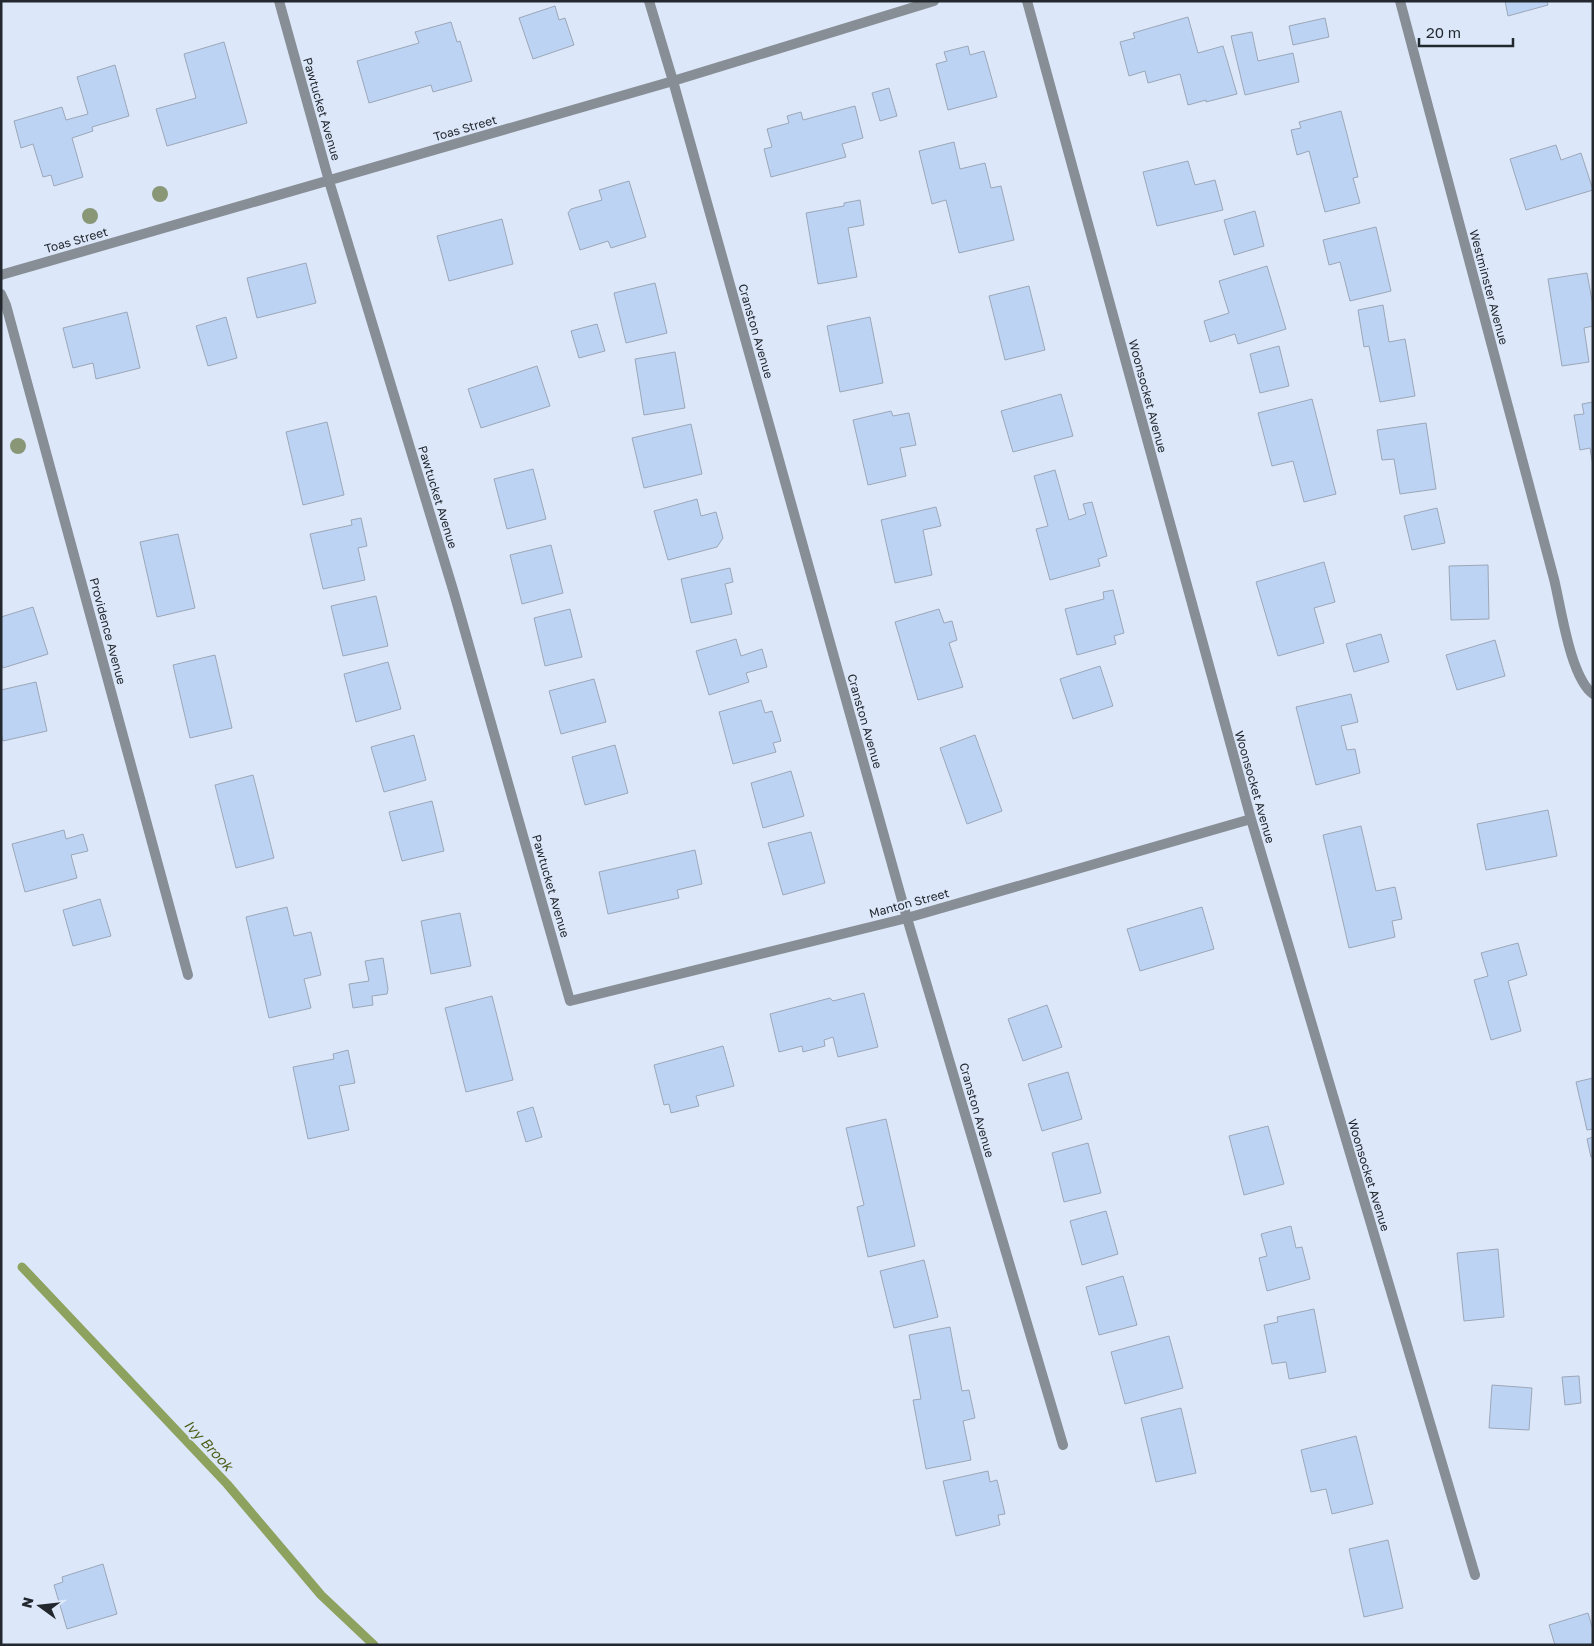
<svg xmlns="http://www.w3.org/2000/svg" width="1594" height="1646" viewBox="0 0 1594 1646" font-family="'Golos Text',sans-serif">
	<rect width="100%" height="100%" fill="#dce8fa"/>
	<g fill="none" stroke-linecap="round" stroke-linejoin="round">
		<path stroke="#8ea25f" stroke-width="9" d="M22 1267 227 1484 321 1595 374 1645"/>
	</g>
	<path fill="#bcd3f3" stroke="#9ca7b8" d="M1505 1H1547L1548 5 1508 16Z
		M555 6 559 20 565 18 574 45 533 59 519 18Z
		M1188 17 1198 53 1223 46 1237 94 1206 102V100L1188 105 1180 74 1148 83 1145 71 1129 76 1120 42 1135 38 1133 33Z
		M1325 18 1329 37 1293 45 1289 26Z
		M451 22 457 42 460 41 472 81 433 92 431 85 369 103 357 61 419 43 415 32Z
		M1252 32 1258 61 1293 53 1299 82 1245 95 1231 36Z
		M224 42 247 123 167 146 156 109 196 98 184 54Z
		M968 46 970 55 984 51 997 97 948 110 936 64 947 61 944 52Z
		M115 65 129 116 92 127 93 131 72 138 83 177 54 186 51 175 43 177 33 144 21 148 14 121 62 107 66 120 88 114 77 77Z
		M889 88 897 116 880 121 872 93Z
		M855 106 863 138 842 144 846 157 771 177 764 149 772 147 767 129 789 123 787 116 801 112 803 120Z
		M1341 111 1358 177 1353 178 1360 203 1325 212 1309 151 1297 155 1291 130 1301 128 1299 122Z
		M954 142 960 169 985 163 991 188 1001 186 1014 240 959 253 946 200 932 204 919 151Z
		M1556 145 1561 160 1581 153 1593 190 1526 210 1510 159Z
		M1188 161 1195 185 1215 180 1223 210 1157 226 1143 172Z
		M629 181 646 237 611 248 608 241 580 250 568 213 571 209 602 200 599 190Z
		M860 200 864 225 848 228 857 277 818 284 806 213 844 206V203Z
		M1255 211 1264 246 1234 255 1224 220Z
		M502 219 513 264 449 281 437 236Z
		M1376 227 1391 291 1350 301 1340 262 1329 265 1323 240Z
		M306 263 316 303 257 318 247 278Z
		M1267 266 1286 329 1238 344 1235 334 1210 342 1204 321 1229 313 1219 281Z
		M1587 273 1593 306V326L1584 328 1589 362 1562 366 1548 279Z
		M655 283 667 333 626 343 614 293Z
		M1029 286 1045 350 1005 360 989 296Z
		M1383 305 1389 342 1405 339 1415 396 1380 402 1369 346 1364 347 1358 310Z
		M127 312 140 368 96 379 93 363 73 368 63 328Z
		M226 317 237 358 208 366 196 326Z
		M870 317 883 383 840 392 827 326Z
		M597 324 605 351 579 358 571 331Z
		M1279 346 1289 386 1260 393 1250 354Z
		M675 352 685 408 644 415 635 359Z
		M537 366 550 406 481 428 468 389Z
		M1061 394 1073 436 1013 452 1001 411Z
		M1312 399 1336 494 1304 502 1293 461 1272 466 1258 413Z
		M1593 402V466L1590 448 1580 450 1574 415 1584 414 1582 404Z
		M891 411 893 416 909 413 916 445 900 448 906 476 868 485 853 420Z
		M327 422 344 495 303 505 286 432Z
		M1426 423 1436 489 1400 494 1394 459 1382 460 1377 430Z
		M691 424 702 474 644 488 632 438Z
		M533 469 546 519 507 529 494 479Z
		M1055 470 1069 520 1086 514 1083 504 1092 502 1107 556 1098 559 1100 566 1050 580 1036 529 1048 526 1034 476Z
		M697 499 701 516 716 512 723 538 717 547 668 560 654 511Z
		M936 507 941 526 923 530 932 575 895 583 881 520Z
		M1437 508 1445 543 1412 550 1404 516Z
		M361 518 367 546 358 548 365 580 323 589 310 534 352 525 351 520Z
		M178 534 195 608 157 617 140 542Z
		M551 545 563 593 522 604 510 555Z
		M1324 562 1335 602 1314 608 1324 643 1278 656 1256 582Z
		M1488 565 1489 619 1451 620 1449 566Z
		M730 568 733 582 725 584 732 614 691 623 681 579Z
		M1113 590 1124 633 1114 636 1116 644 1077 655 1065 609 1104 599 1103 592Z
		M376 596 388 646 343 656 331 606Z
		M33 607 48 654 3 668 1 663V617Z
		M570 609 582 657 545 666 534 618Z
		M939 609 944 623 952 621 957 640 949 643 963 687 918 700 895 622Z
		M1381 634 1389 662 1354 672 1346 644Z
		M736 639 741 656 762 649 767 667 746 673 749 682 709 695 696 651Z
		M1495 640 1505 676 1457 690 1446 655Z
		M215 655 232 728 190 738 173 665Z
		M388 662 401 709 356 722 344 674Z
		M1100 666 1113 706 1073 719 1060 679Z
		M594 679 606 722 561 734 549 691Z
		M36 682 47 731 3 741 1 733V690Z
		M1351 694 1358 722 1341 726 1347 750 1355 749 1360 773 1316 785 1296 707Z
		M761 700 765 713 772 711 781 741 773 743 776 752 733 764 719 712Z
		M414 735 426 780 384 792 371 747Z
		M975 735 1002 811 967 824 940 748Z
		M615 745 628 793 585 805 572 757Z
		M791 771 804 816 763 828 751 783Z
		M253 775 274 858 236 868 215 785Z
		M432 801 444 851 402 861 389 812Z
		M1548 810 1557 856 1486 870 1477 824Z
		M1361 826 1376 891 1395 887 1402 919 1392 921 1395 937 1349 948 1323 835Z
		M64 830 66 839 83 834 88 851 71 855 77 878 25 892 12 844Z
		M811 832 825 883 783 895 768 843Z
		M695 850 702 884 677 890 679 898 608 914 599 872Z
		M100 899 111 936 73 946 63 910Z
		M287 907 294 936 311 932 321 975 304 979 311 1008 269 1018 246 917Z
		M1202 907 1214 949 1140 971 1127 929Z
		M460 913 471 966 431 974 421 921Z
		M1518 943 1527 975 1508 981 1521 1031 1491 1040 1474 980 1488 976 1481 953Z
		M383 958 388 989 387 994 372 996 373 1005 353 1008 349 984 369 981 365 961Z
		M864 993 878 1047 838 1057 833 1037 824 1040 825 1046 803 1052 802 1046 779 1052 770 1014 830 998 833 1001Z
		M492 996 513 1080 466 1092 445 1008Z
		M1047 1005 1062 1047 1023 1061 1008 1019Z
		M723 1046 734 1086 696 1096 699 1106 671 1113 669 1104 664 1105 654 1065Z
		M348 1050 355 1083 339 1086 349 1130 308 1139 293 1067 334 1059 333 1054Z
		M1068 1072 1082 1119 1042 1131 1028 1084Z
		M1593 1078V1129L1587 1130 1576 1082Z
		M533 1107 542 1137 526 1142 517 1112Z
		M886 1119 915 1246 868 1257 857 1207 864 1205 846 1128Z
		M1268 1126 1284 1184 1244 1195 1229 1136Z
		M1593 1137V1157H1591L1587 1139Z
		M1088 1143 1101 1193 1064 1202 1052 1153Z
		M1106 1211 1118 1254 1082 1265 1070 1221Z
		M1291 1226 1296 1248 1302 1247 1310 1279 1267 1291 1259 1258 1267 1256 1261 1234Z
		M1498 1249 1504 1317 1464 1321 1457 1253Z
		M924 1260 938 1317 894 1328 880 1271Z
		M1123 1276 1137 1325 1099 1335 1086 1287Z
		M1314 1309 1326 1372 1289 1379 1286 1362 1272 1364 1264 1325 1278 1322 1277 1317Z
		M950 1327 962 1391 969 1390 975 1418 963 1421 971 1460 926 1469 913 1400 921 1399 909 1335Z
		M1169 1336 1183 1388 1125 1404 1111 1352Z
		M1579 1376 1581 1403 1565 1405 1562 1377Z
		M1492 1385 1532 1388 1529 1430 1489 1428Z
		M1181 1408 1196 1473 1156 1482 1141 1418Z
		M1356 1436 1373 1504 1332 1514 1326 1489 1311 1492 1301 1450Z
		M988 1471 990 1482 997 1480 1005 1514 998 1515 1000 1525 956 1536 943 1481Z
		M1388 1540 1403 1608 1364 1617 1349 1549Z
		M103 1564 117 1614 67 1629 54 1585 63 1582 62 1577Z
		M1588 1613 1593 1630V1645H1555L1549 1625Z"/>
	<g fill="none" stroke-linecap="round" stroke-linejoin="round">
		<path stroke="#888e95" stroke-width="10" d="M279 1 329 181 454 593 570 1001 907 918 1251 819
			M649 1 673 81 907 918 1063 1445
			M1027 1 1251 819 1475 1575
			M1400 1 1554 579C1561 607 1570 677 1593 694
			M1 275 673 81 934 1
			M1 294 6 305 188 975"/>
	</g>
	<g fill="#899776">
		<circle cx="160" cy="194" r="8"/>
		<circle cx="90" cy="216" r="8"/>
		<circle cx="18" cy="446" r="8"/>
	</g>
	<g text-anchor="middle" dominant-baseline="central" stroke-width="4" stroke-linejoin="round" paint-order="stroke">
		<g font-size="12" fill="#23282f" stroke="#dce8fa">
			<text transform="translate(322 109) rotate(74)">Pawtucket Avenue</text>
			<text transform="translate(465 128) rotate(-16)">Toas Street</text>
			<text transform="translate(76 240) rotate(-16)">Toas Street</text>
			<text transform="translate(1489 287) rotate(75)">Westminster Avenue</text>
			<text transform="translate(756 331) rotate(74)">Cranston Avenue</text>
			<text transform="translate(1148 396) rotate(75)">Woonsocket Avenue</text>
			<text transform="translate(438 497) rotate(73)">Pawtucket Avenue</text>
			<text transform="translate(108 631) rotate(75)">Providence Avenue</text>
			<text transform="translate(865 721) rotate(74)">Cranston Avenue</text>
			<text transform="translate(1255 787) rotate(74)">Woonsocket Avenue</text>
			<text transform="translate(551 886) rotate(74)">Pawtucket Avenue</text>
			<text transform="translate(909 903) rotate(-15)">Manton Street</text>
			<text transform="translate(977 1110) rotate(74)">Cranston Avenue</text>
			<text transform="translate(1369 1175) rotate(73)">Woonsocket Avenue</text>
		</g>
		<g font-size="14" font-style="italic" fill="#4f5f1a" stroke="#dce8fa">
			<text transform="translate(209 1445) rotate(47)">Ivy Brook</text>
		</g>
	</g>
	<rect width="1594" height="1646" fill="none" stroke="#23282f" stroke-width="5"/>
	<g transform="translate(40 1606) rotate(285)" stroke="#dce8fa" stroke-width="4" paint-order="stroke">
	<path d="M0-4L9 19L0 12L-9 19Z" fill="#23282f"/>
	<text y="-8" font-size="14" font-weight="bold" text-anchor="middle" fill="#23282f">N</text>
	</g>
	<path d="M1419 38v8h94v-8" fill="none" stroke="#23282f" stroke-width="2.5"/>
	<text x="1426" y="38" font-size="15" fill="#23282f" stroke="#dce8fa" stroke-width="4" paint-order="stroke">20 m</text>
</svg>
